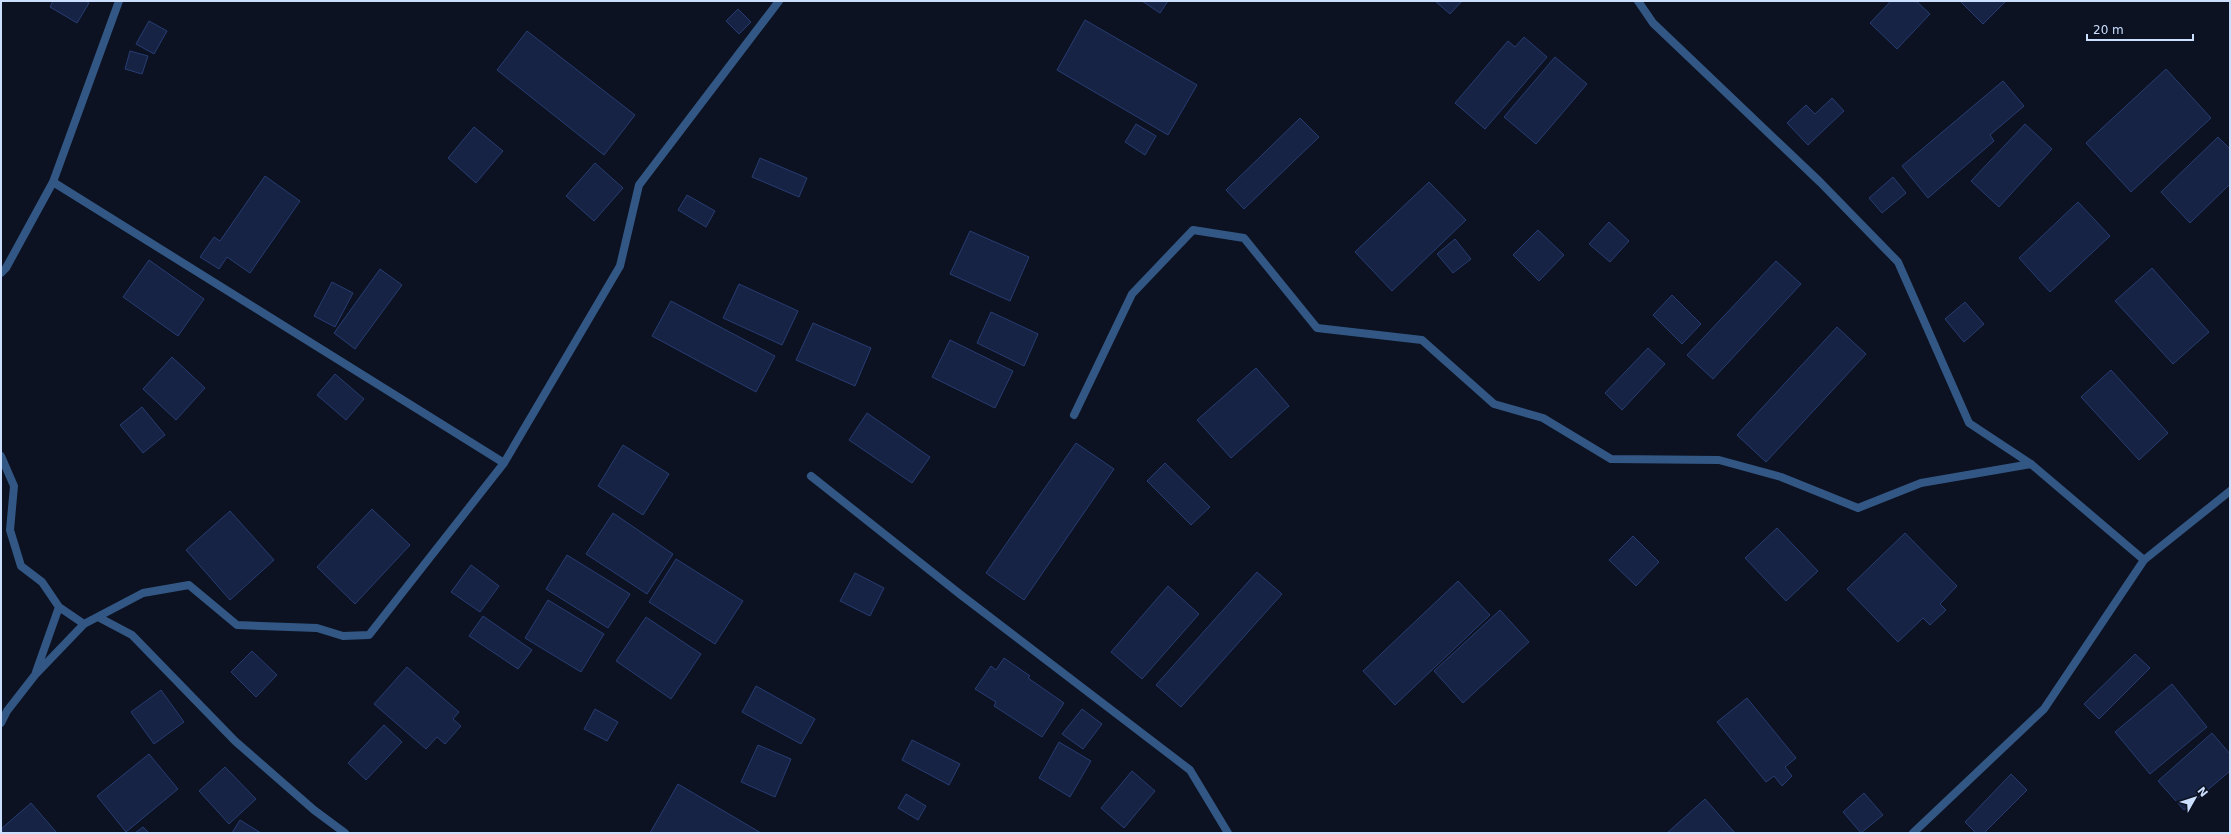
<svg xmlns="http://www.w3.org/2000/svg" width="2231" height="834" viewBox="0 0 2231 834" font-family="'DejaVu Sans',sans-serif">
	<rect width="100%" height="100%" fill="#0c1222"/>
	<path fill="#162344" stroke="#273c72" d="M53 1H85L89 3 77 23 50 7Z
		M1142 1H1168L1160 13Z
		M1435 1H1462L1450 14Z
		M1891 1H1916L1930 14 1897 49 1870 23Z
		M1960 1H2006L1983 24Z
		M738 9 751 22 739 34 726 21Z
		M1085 20 1197 85 1168 135 1057 70Z
		M149 21 167 31 154 54 136 44Z
		M527 31 635 115 604 155 497 70Z
		M1524 37 1547 57 1485 129 1455 103 1508 41 1515 47Z
		M130 51 148 56 142 74 125 69Z
		M1555 57 1587 84 1536 144 1504 117Z
		M2166 69 2211 118 2131 192 2086 143Z
		M2003 81 2024 106 1990 135 1994 141 1928 198 1902 166Z
		M1832 98 1844 111 1808 145 1787 123 1806 105 1815 114Z
		M1300 118 1319 137 1244 209 1226 190Z
		M1136 124 1156 136 1145 155 1125 142Z
		M2025 124 2052 149 1999 207 1971 181Z
		M474 127 503 151 476 183 448 158Z
		M2218 137 2230 149V184L2190 223 2161 192Z
		M760 158 807 178 799 197 752 177Z
		M595 163 623 188 594 221 566 196Z
		M265 176 300 201 250 273 227 257 219 269 200 257 214 237 220 241Z
		M1893 177 1906 193 1882 213 1869 198Z
		M1429 182 1466 220 1392 291 1355 252Z
		M687 195 715 211 706 227 678 210Z
		M2078 202 2110 236 2050 292 2019 258Z
		M1609 222 1629 241 1610 262 1589 244Z
		M1538 230 1564 255 1539 281 1513 255Z
		M970 231 1029 257 1010 301 950 274Z
		M1455 239 1471 259 1453 273 1437 254Z
		M149 260 204 299 178 336 123 297Z
		M1776 261 1801 284 1713 379 1687 355Z
		M2152 268 2209 332 2173 364 2115 301Z
		M380 269 402 285 355 349 334 333Z
		M332 282 353 293 335 327 314 316Z
		M739 284 798 311 782 345 723 318Z
		M1672 295 1701 324 1682 344 1653 315Z
		M671 301 775 356 756 392 652 336Z
		M1965 302 1984 324 1964 342 1945 319Z
		M991 312 1038 334 1024 366 977 343Z
		M813 323 871 348 855 386 796 360Z
		M1837 327 1866 354 1766 462 1737 435Z
		M950 340 1013 371 995 408 932 377Z
		M1648 348 1665 364 1622 410 1605 393Z
		M172 357 205 388 176 420 143 389Z
		M1256 368 1289 406 1231 458 1197 420Z
		M2111 370 2168 433 2139 460 2081 397Z
		M335 374 364 399 346 420 317 395Z
		M142 407 165 435 143 453 120 425Z
		M867 413 930 457 912 483 849 440Z
		M1076 443 1114 469 1024 600 986 573Z
		M623 445 669 474 643 515 598 486Z
		M1165 463 1210 507 1191 525 1147 481Z
		M372 509 410 545 355 604 317 567Z
		M230 511 274 560 230 600 186 550Z
		M613 513 673 554 647 594 586 554Z
		M1777 528 1818 571 1786 601 1745 558Z
		M1905 533 1957 586 1940 604 1946 610 1930 625 1923 618 1898 642 1847 589Z
		M1633 536 1659 562 1636 586 1609 560Z
		M567 555 630 594 608 628 546 589Z
		M676 559 743 601 715 644 649 602Z
		M471 565 499 586 480 612 451 592Z
		M1257 572 1282 594 1181 707 1156 685Z
		M855 573 884 588 870 616 840 601Z
		M1458 581 1490 615 1395 705 1363 671Z
		M1168 586 1199 614 1142 679 1111 652Z
		M548 600 604 634 581 672 525 638Z
		M1500 610 1529 642 1463 703 1434 671Z
		M483 616 532 650 518 669 469 636Z
		M646 617 701 654 671 699 616 661Z
		M252 651 277 675 256 697 231 672Z
		M2135 654 2150 668 2099 719 2084 704Z
		M1004 658 1030 676 1028 678 1064 703 1042 737 994 706 996 702 975 689 991 666 996 670Z
		M407 667 459 712 453 719 461 726 445 744 437 737 426 749 374 704Z
		M2172 684 2207 727 2150 774 2115 732Z
		M756 686 815 719 801 744 742 712Z
		M161 690 184 722 154 744 131 712Z
		M1747 698 1796 758 1785 767 1792 776 1782 786 1774 776 1766 782 1717 722Z
		M595 709 618 722 607 741 584 729Z
		M1082 709 1102 724 1083 749 1062 734Z
		M384 725 402 742 366 780 348 763Z
		M2212 733 2230 754V771L2184 810 2158 781Z
		M912 740 960 764 949 785 902 760Z
		M1059 742 1091 761 1070 797 1039 778Z
		M758 745 791 759 775 797 741 782Z
		M149 754 178 789 126 832 97 796Z
		M225 767 256 799 229 824 199 791Z
		M1132 771 1155 791 1124 828 1101 808Z
		M2011 774 2027 790 1984 833H1976L1965 822Z
		M678 784 761 833H650Z
		M1864 793 1883 815 1861 833 1843 812Z
		M906 794 926 806 918 820 898 808Z
		M1705 799 1735 833H1667Z
		M31 803 57 833H3L1 829Z
		M240 820 261 833H232Z
		M143 827 149 833H135Z"/>
	<g fill="none" stroke-linecap="round" stroke-linejoin="round">
		<path stroke="#335784" stroke-width="8" d="M1638 1 1653 23 1820 182 1898 262 1969 423 2031 464 2144 560
			M53 182 504 463
			M1 273 6 268 53 182 119 1
			M1074 415 1132 294 1193 230 1244 238 1317 328 1422 340 1494 404 1543 418 1611 459 1719 460 1781 477 1858 508 1921 483 2031 464
			M1 456 14 486 10 530 21 566 42 582 59 607 84 624
			M811 476 961 595 1190 770 1228 833
			M98 617 132 635 235 741 314 810 345 833
			M36 672 59 607
			M1 723 7 711 35 675 84 624 143 593 189 585 237 625 317 628 343 636 369 635 504 463 620 266 639 185 779 1
			M1913 833 2044 709 2144 560 2230 491"/>
	</g>
	<rect width="2231" height="834" fill="none" stroke="#ccdfff" stroke-width="4"/>
	<g transform="translate(2195 798) rotate(51)" stroke="#0c1222" stroke-width="3" paint-order="stroke">
	<path d="M0-3L7 15L0 10L-7 15Z" fill="#ccdfff"/>
	<text y="-6" font-size="11" font-weight="bold" text-anchor="middle" fill="#ccdfff">N</text>
	</g>
	<path d="M2087 34v6h106v-6" fill="none" stroke="#ccdfff" stroke-width="2"/>
	<text x="2093" y="34" font-size="12" fill="#ccdfff" stroke="#0c1222" stroke-width="3" paint-order="stroke">20 m</text>
</svg>
